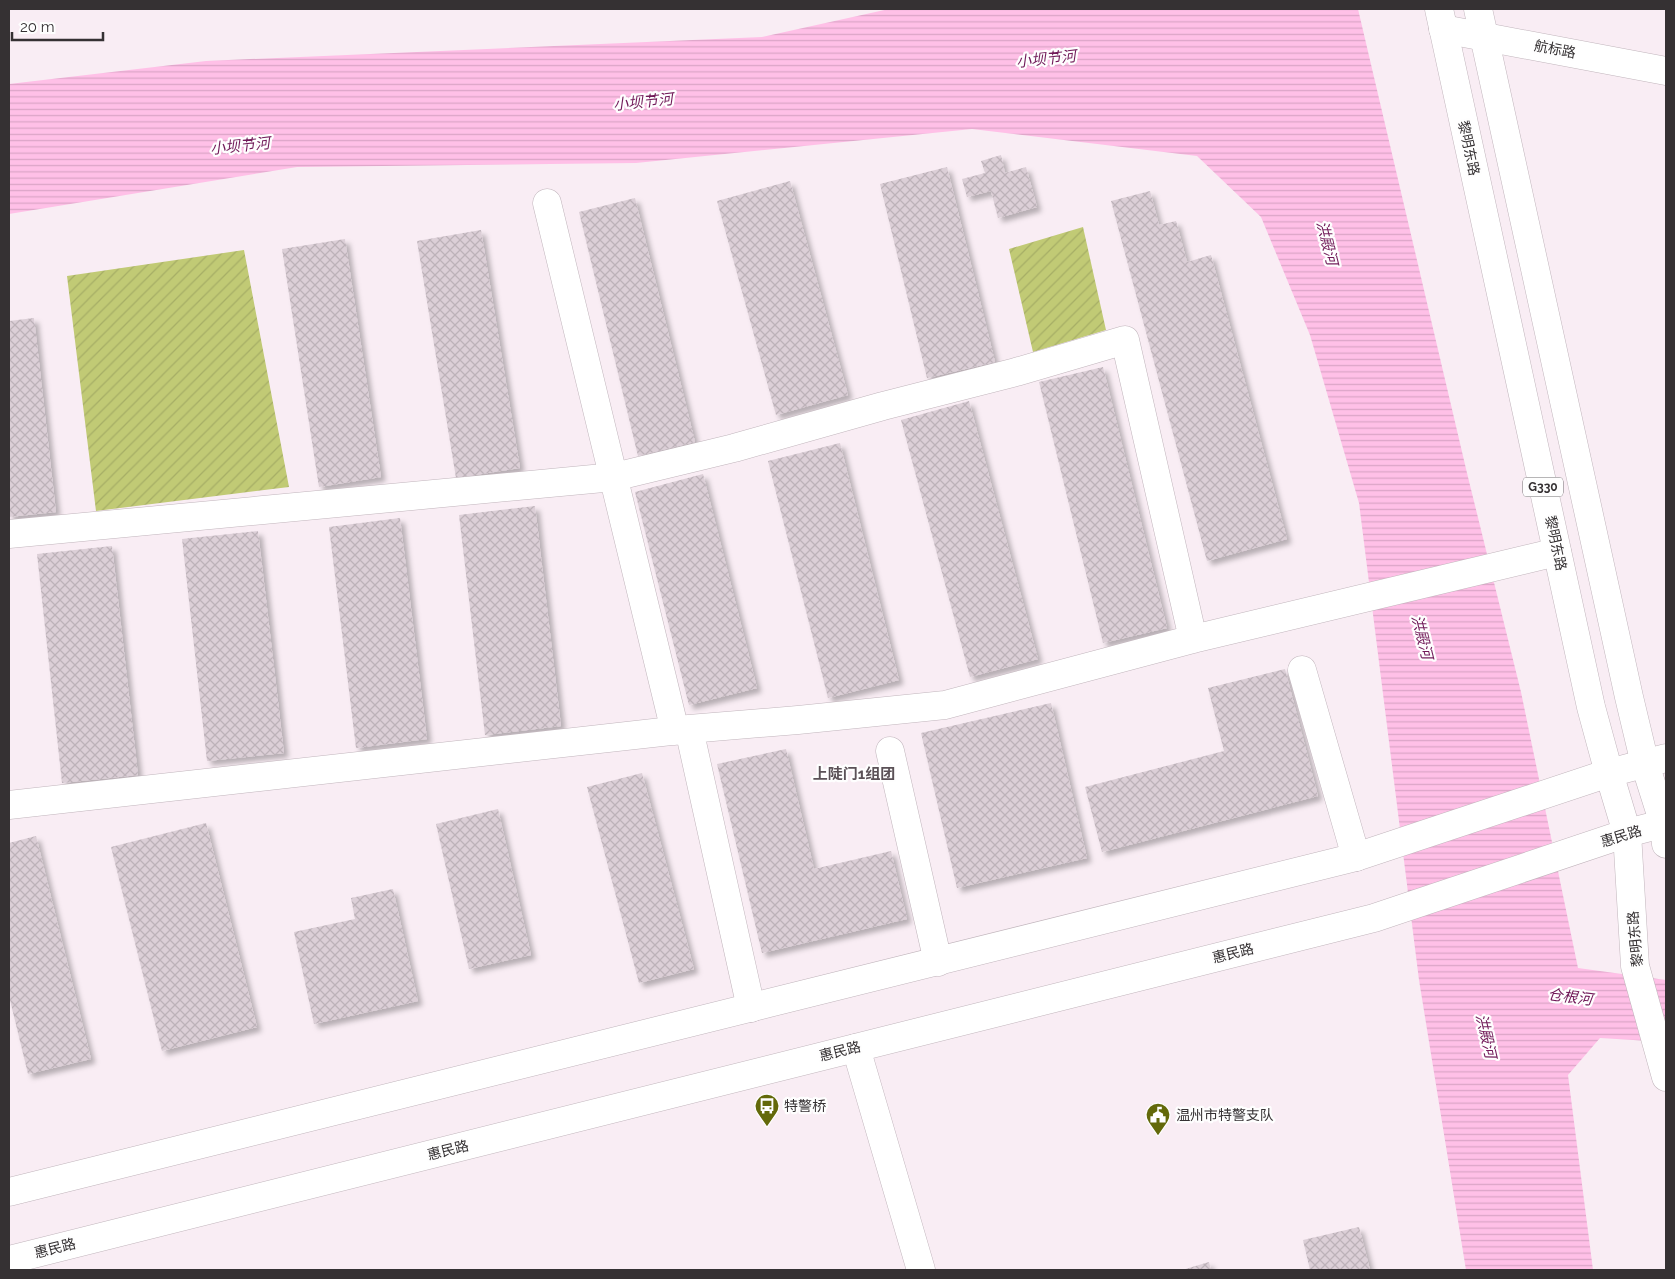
<svg xmlns="http://www.w3.org/2000/svg" width="1675" height="1279" viewBox="0 0 1675 1279" font-family="Raleway,'Noto Sans SC',sans-serif">
	<defs>
		<pattern id="garden-furrows" width="10" height="10" patternUnits="userSpaceOnUse" patternTransform="scale(1.25)"><rect width="10" height="10" fill="#c1ca75"/><path d="M-1 1l2-2M0 10L10 0M9 11l2-2" fill="none" stroke="#a6ae66"/></pattern>
		<pattern id="water-rules" width="6" height="5" patternUnits="userSpaceOnUse" patternTransform="scale(1.25)"><rect width="6" height="5" fill="#ffc0e7"/><path d="M0 2.5h6" fill="none" stroke="#dba5c7"/></pattern>
		<pattern id="building-cross-hatch" width="8" height="8" patternUnits="userSpaceOnUse" patternTransform="scale(1.25)"><rect width="8" height="8" fill="#dccfd7"/><path d="M0 0l8 8M0 8l8-8" fill="none" stroke="#bdb2b9"/></pattern>
		<filter id="shadow"><feDropShadow dx="4.5" dy="4.5" stdDeviation="2.5" flood-color="#0004"/></filter>
	</defs>
	<rect width="100%" height="100%" fill="#f9edf4"/>
	<path fill="url(#garden-furrows)" d="M1083 227 1106 330 1033 352 1009 249Z
		M244 250 289 487 96 511 67 276Z"/>
	<path fill="url(#water-rules)" d="M889 9H1358L1467 473 1521 692 1578 968 1666 980V1042L1600 1038 1568 1075 1593 1270H1466L1419 980 1359 503 1310 335 1261 217 1197 156 972 129 636 163 297 167 9 214V84L206 61 762 37Z"/>
	<path fill="url(#building-cross-hatch)" filter="url(#shadow)" d="M1001 155 1005 173 1026 167 1037 207 998 218 991 191 967 197 962 179 985 173 981 161Z
		M947 167 995 362 927 378 880 184Z
		M790 181 848 395 776 415 717 201Z
		M1150 191 1159 225 1176 221 1187 262 1211 255 1287 539 1207 561 1111 201Z
		M635 198 695 442 638 456 579 212Z
		M481 230 520 468 456 478 417 241Z
		M345 239 381 477 319 487 282 249Z
		M34 318 56 512 9 517V321Z
		M1103 367 1167 628 1103 643 1039 382Z
		M969 401 1038 659 970 677 901 420Z
		M840 443 899 680 828 698 768 461Z
		M703 474 757 688 689 705 635 492Z
		M535 506 561 726 485 735 459 515Z
		M400 518 427 739 356 748 329 527Z
		M258 531 284 753 207 761 182 539Z
		M112 546 138 775 62 783 37 554Z
		M1285 669 1318 796 1102 852 1085 787 1224 751 1208 688Z
		M1051 703 1087 858 957 888 921 733Z
		M786 749 814 869 891 851 907 919 762 953 717 764Z
		M642 773 694 969 639 983 587 787Z
		M498 809 531 955 469 969 436 824Z
		M206 823 257 1027 162 1051 111 847Z
		M36 836 91 1059 28 1074 9 996V843Z
		M393 889 418 1001 314 1024 294 932 355 919 351 898Z
		M1359 1227 1370 1270H1310L1303 1240Z
		M1209 1262 1211 1270H1182Z"/>
	<g fill="none" stroke-linecap="round" stroke-linejoin="round">
		<defs>
			<path id="minor" d="M1443 29 1666 71
				M547 203 675 731
				M9 534 614 477 734 448 883 406 1016 372 1125 340 1193 639
				M1302 670 1356 857
				M689 729 751 1008
				M890 751 938 962
				M9 805 689 729 798 720 945 705 1193 639 1557 552
				M856 1048 921 1270"/>
			<path id="major" d="M9 1192 1356 857 1609 773 1666 758
				M9 1260 1374 918 1627 833 1666 823"/>
			<path id="highway" d="M1439 9 1591 707 1609 773 1627 833 1635 966 1666 1077
				M1478 9 1629 697 1645 764 1664 824 1666 844"/>
		</defs>
		<use href="#minor" stroke="#c1b5bc" stroke-width="29"/>
		<use href="#major" stroke="#c1b5bc" stroke-width="29"/>
		<use href="#highway" stroke="#c1b5bc" stroke-width="29"/>
		<use href="#minor" stroke="#fff" stroke-width="28"/>
		<use href="#major" stroke="#fff" stroke-width="28"/>
		<use href="#highway" stroke="#fff" stroke-width="28"/>
	</g>
	<defs>
		<symbol id="bus-pin" viewBox="-11 -11 22 30"><path d="M0 17L-7.5 6A9.5 9.5 0 1 1 7.5 6Z" fill="#63690a" stroke="#fefefe"/><path d="M-5-6H5V4H4V6H2V4H-2V6H-4V4H-5ZM-3.5-4V0h7V-4ZM-3.5 1.2v1.5H-2V1.2ZM2 1.2v1.5H3.5V1.2Z" fill="#fff"/></symbol>
		<symbol id="civic-pin" viewBox="-11 -11 22 30"><path d="M0 17L-7.5 6A9.5 9.5 0 1 1 7.5 6Z" fill="#63690a" stroke="#fefefe"/><path d="M-.6-6.5H3V-4.5H.6V-3L4-1V1h2V6H-6V1h2V-1L-.6-3ZM-1.2 2.5V6h2.4V2.5Z" fill="#fff"/></symbol>
	</defs>
	<g fill-rule="evenodd">
		<use href="#bus-pin" x="753" y="1092" width="28" height="38"/>
		<use href="#civic-pin" x="1144" y="1101" width="28" height="38"/>
	</g>
	<g text-anchor="middle" dominant-baseline="central" stroke-width="4.5" stroke-linejoin="round" paint-order="stroke">
		<rect fill="#fefefe" stroke="#716e70" stroke-width="1" x="1523" y="477.5" width="40" height="19" rx="4"/>
		<g font-size="12" font-weight="bold" fill="#353133">
			<text x="1543" y="487">G330</text>
		</g>
		<g font-size="14" fill="#353133" stroke="#fefefe">
			<text transform="translate(1555 49) rotate(11)">航标路</text>
			<text transform="translate(1469 148) rotate(78)">黎明东路</text>
			<text transform="translate(1556 543) rotate(78)">黎明东路</text>
			<text transform="translate(1621 836) rotate(-17)">惠民路</text>
			<text transform="translate(1635 939) rotate(-95)">黎明东路</text>
			<text transform="translate(1233 953) rotate(-14)">惠民路</text>
			<text transform="translate(840 1051) rotate(-14)">惠民路</text>
			<text transform="translate(448 1150) rotate(-14)">惠民路</text>
			<text transform="translate(55 1248) rotate(-14)">惠民路</text>
		</g>
		<g font-size="14" fill="#353133" stroke="#fefefe" text-anchor="start">
			<text x="784" y="1106">特警桥</text>
			<text x="1176" y="1115">温州市特警支队</text>
		</g>
		<g font-size="15" font-style="italic" fill="#711a59" stroke="#fefefe">
			<text transform="translate(1046 59) rotate(-6)">小坝节河</text>
			<text transform="translate(643 102) rotate(-6)">小坝节河</text>
			<text transform="translate(240 146) rotate(-6)">小坝节河</text>
			<text transform="translate(1327 243) rotate(76)">洪殿河</text>
			<text transform="translate(1422 637) rotate(76)">洪殿河</text>
			<text transform="translate(1570 997) rotate(7)">仓根河</text>
			<text transform="translate(1486 1036) rotate(77)">洪殿河</text>
		</g>
		<g font-size="15" font-weight="bold" fill="#5b5157" stroke="#fefefe">
			<text x="854" y="774">上陡门1组团</text>
		</g>
	</g>
	<rect width="1675" height="1279" fill="none" stroke="#353133" stroke-width="20"/>
	<path d="M12 32v8h91v-8" fill="none" stroke="#353133" stroke-width="2.5"/>
	<text x="20" y="32" font-size="15" fill="#353133" stroke="#fefefe" stroke-width="4" paint-order="stroke">20 m</text>
</svg>
